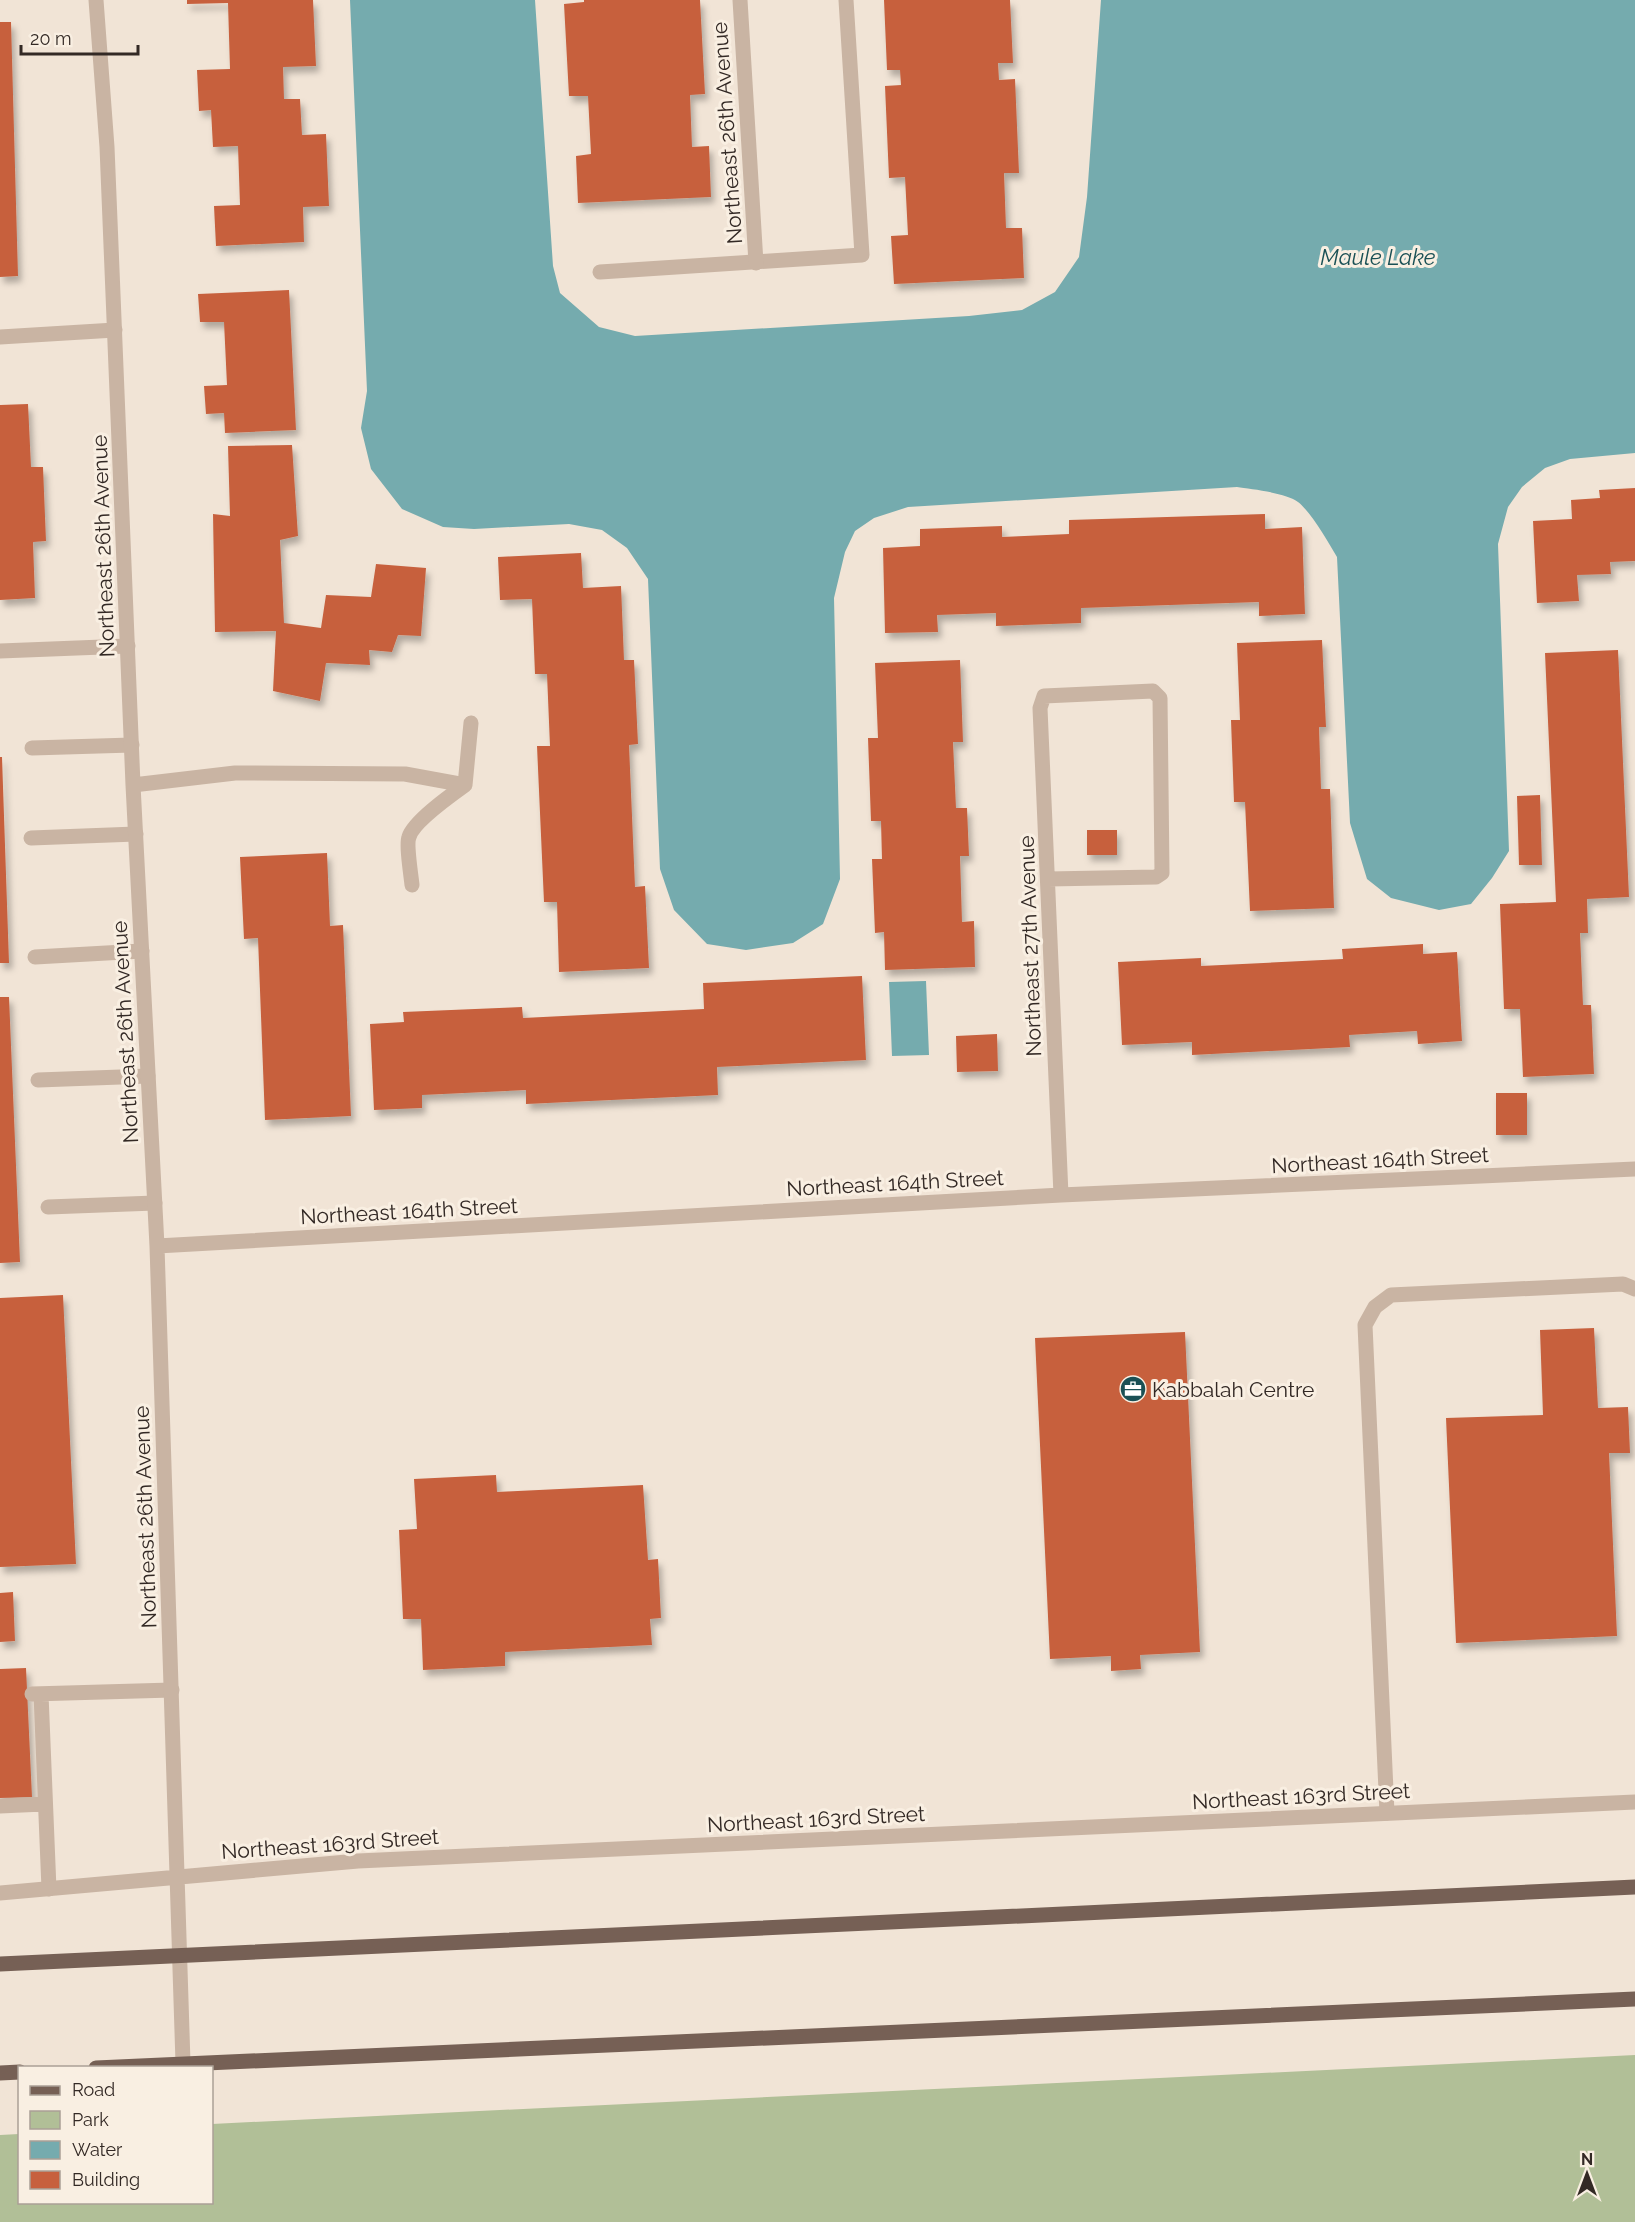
<svg xmlns="http://www.w3.org/2000/svg" width="1635" height="2222" viewBox="0 0 1635 2222" font-family="Raleway,sans-serif">
	<defs>
		<filter id="shadow"><feDropShadow dx="3.5" dy="6" stdDeviation="3" flood-color="#0004"/></filter>
	</defs>
	<rect width="100%" height="100%" fill="#f1e4d6"/>
	<path fill="#b1bf97" d="M1635 2055V2222H0V2135L19 2134 20 2202H212V2124Z"/>
	<path fill="#75abae" d="M350 0H535L553 266 560 293 599 327 635 336 969 316 1022 310 1055 292 1079 257 1087 197 1101 0H1635V453L1570 459 1545 468 1522 487 1508 507 1498 544 1509 851 1492 878 1471 904 1439 910 1391 898 1367 879 1350 823 1337 557C1328 542 1311 512 1298 502 1287 493 1251 489 1237 487L908 507 874 518 855 531 845 552 834 598 840 879 823 924 793 943 746 950 707 944 674 910 660 869 648 579 627 548 602 530 569 524 474 529 443 527 402 509 371 469 361 428 367 391Z
		M926 981 929 1055 892 1056 889 982Z"/>
	<path fill="#c7603e" filter="url(#shadow)" d="M187 0H313L316 66 283 67 284 99H300L302 135 326 134 329 206 303 207 304 242 216 246 214 206 240 205 238 146 213 147 211 110 199 111 197 70 230 69 228 3 187 4Z
		M584 0H700L705 94 690 95 692 147 709 146 711 197 578 203 576 156 591 154 588 96H569L564 4 584 2Z
		M884 0H1010L1013 63H998L999 80 1015 79 1019 173H1004L1006 228H1022L1024 278 894 284 891 236 908 235 905 177 889 178 885 86 901 85 900 70H887Z
		M0 22H11L18 276 0 277Z
		M289 290 296 430 225 433 224 413 206 414 204 386 227 385 224 322H200L198 294Z
		M28 404 31 467H43L46 541 33 542 35 598 0 600V405Z
		M292 445 298 536 280 540 284 623 321 628 326 595 371 597 376 564 426 568 421 636 398 635 392 652 369 650 370 665 326 663 320 701 273 691 276 631 215 632 213 514 230 516 228 446Z
		M1635 488V561L1610 562 1611 574 1577 575 1579 601 1537 603 1533 521 1572 519 1571 500 1600 498 1599 490Z
		M1265 514V529L1302 527 1305 614 1259 616V602L1081 608V623L996 626V613L937 615 938 632 885 633 883 548 920 546V529L1002 526V537L1069 534V520Z
		M581 553 583 588 621 586 624 660H634L638 744 629 745 635 887 645 886 649 968 559 972 557 902H544L537 746H550L547 674H535L532 599 500 600 498 557Z
		M1322 640 1326 727H1319L1321 789H1330L1334 908 1250 911 1245 802H1234L1231 720H1240L1237 643Z
		M1618 650 1629 897 1587 899 1588 933H1580L1583 1005H1591L1594 1074 1523 1077 1520 1009H1504L1500 904 1556 902 1545 653Z
		M960 660 963 742H953L956 808H967L969 856H960L962 922 974 921 975 967 885 970 884 932 875 933 872 859H882L881 821H871L868 738H878L875 663Z
		M0 757H2L9 963H0Z
		M1540 795 1542 865H1519L1517 796Z
		M1087 830H1117V855H1087Z
		M327 853 330 926 343 925 351 1116 265 1120 258 938 244 939 240 857Z
		M1423 944V954L1457 952 1462 1041 1418 1044 1417 1031 1349 1035 1350 1047 1192 1055V1042L1122 1045 1118 962 1201 958V966L1343 959 1342 949Z
		M862 976 866 1060 717 1067 718 1095 526 1104V1090L422 1095V1108L374 1110 370 1024 404 1022 403 1012 522 1007 523 1018 704 1009 703 983Z
		M0 997H9L20 1262 0 1263Z
		M997 1034 998 1071 957 1072 956 1036Z
		M1496 1093H1527V1135H1496Z
		M63 1295 76 1564 0 1567V1298Z
		M1594 1328 1598 1408 1628 1407 1630 1453H1609L1617 1636 1456 1643 1446 1418 1543 1415 1540 1330Z
		M1185 1332 1200 1652 1140 1655 1141 1669 1111 1671V1656L1050 1659 1035 1338Z
		M496 1475 497 1492 643 1485 648 1560 658 1559 661 1618 650 1619 652 1645 505 1652V1666L423 1670 421 1619H403L399 1530 417 1529 414 1479Z
		M13 1592 15 1641 0 1642V1593Z
		M26 1668 32 1797 0 1798V1669Z"/>
	<g fill="none" stroke-linecap="round" stroke-linejoin="round">
		<path stroke="#c9b4a3" stroke-width="15" d="M600 272 862 255 846 0
			M0 337 115 330
			M0 651 128 646
			M32 748 132 745
			M31 838 136 834
			M35 957 142 951
			M38 1080 148 1076
			M48 1207 155 1203
			M32 1694 172 1690
			M41 1694 49 1889
			M0 1806 44 1804
			M1387 1813 1365 1325 1375 1307 1391 1295 1623 1284 1635 1289"/>
		<path stroke="#c9b4a3" stroke-width="15" d="M96 0 107 147 133 785 157 1246 183 2063
			M740 0 756 263
			M133 785 235 773 405 774 465 785
			M1048 879 1156 877 1162 873 1160 698 1153 691 1044 696 1040 708 1061 1195
			M412 885C411 875 406 844 409 837 413 822 451 795 465 785L471 723
			M157 1246 1061 1195 1635 1169
			M0 1893 358 1861 1635 1802"/>
		<path stroke="#766055" stroke-width="15" d="M0 1964 1635 1887
			M96 2068 1635 1999
			M0 2073 20 2072"/>
	</g>
	<defs>
		<symbol id="office-disc" viewBox="-11 -11 22 22"><circle r="9.5" fill="#1a5055" stroke="#f9efe2"/><path d="M-6-3h4V-5.5h4V-3h4V5H-6ZM-1-4.5V-3h2v-1.5ZM-6 0V1H6V0Z" fill="#fff"/></symbol>
	</defs>
	<g fill-rule="evenodd">
		<use href="#office-disc" x="1118" y="1374" width="30" height="30"/>
	</g>
	<g text-anchor="middle" dominant-baseline="central" stroke-width="6" stroke-linejoin="round" paint-order="stroke">
		<g font-size="21" fill="#332925" stroke="#f9efe2">
			<text transform="translate(727 133) rotate(-94)">Northeast 26th Avenue</text>
			<text transform="translate(103 546) rotate(-92)">Northeast 26th Avenue</text>
			<text transform="translate(1030 946) rotate(-92)">Northeast 27th Avenue</text>
			<text transform="translate(125 1032) rotate(-93)">Northeast 26th Avenue</text>
			<text transform="translate(1380 1160) rotate(-3)">Northeast 164th Street</text>
			<text transform="translate(895 1183) rotate(-3)">Northeast 164th Street</text>
			<text transform="translate(409 1211) rotate(-3)">Northeast 164th Street</text>
			<text transform="translate(145 1517) rotate(-92)">Northeast 26th Avenue</text>
			<text transform="translate(1301 1796) rotate(-3)">Northeast 163rd Street</text>
			<text transform="translate(816 1819) rotate(-3)">Northeast 163rd Street</text>
			<text transform="translate(330 1844) rotate(-4)">Northeast 163rd Street</text>
		</g>
		<g font-size="21" fill="#332925" stroke="#f9efe2" text-anchor="start">
			<text x="1152" y="1389">Kabbalah Centre</text>
		</g>
		<g font-size="22" font-style="italic" fill="#1a5055" stroke="#f9efe2">
			<text x="1378" y="257">Maule Lake</text>
		</g>
	</g>
	<rect x="18" y="2066" width="195" height="138" fill="#f9efe2" stroke="#aaa096" stroke-width="1.5"/>
	<rect x="30" y="2086" width="30" height="9" fill="#766055" stroke="#aaa096" stroke-width="1.5"/>
	<text x="72" y="2096" font-size="18" fill="#332925">Road</text>
	<rect x="30" y="2111" width="30" height="18" fill="#b1bf97" stroke="#aaa096" stroke-width="1.5"/>
	<text x="72" y="2126" font-size="18" fill="#332925">Park</text>
	<rect x="30" y="2141" width="30" height="18" fill="#75abae" stroke="#aaa096" stroke-width="1.5"/>
	<text x="72" y="2156" font-size="18" fill="#332925">Water</text>
	<rect x="30" y="2171" width="30" height="18" fill="#c7603e" stroke="#aaa096" stroke-width="1.5"/>
	<text x="72" y="2186" font-size="18" fill="#332925">Building</text>
	<g transform="translate(1587 2174)" stroke="#f9efe2" stroke-width="4.5" paint-order="stroke">
	<path d="M0-4.5L10 22L0 15L-10 22Z" fill="#332925"/>
	<text y="-9" font-size="16" font-weight="bold" text-anchor="middle" fill="#332925">N</text>
	</g>
	<path d="M21 45v9h117v-9" fill="none" stroke="#332925" stroke-width="3"/>
	<text x="30" y="45" font-size="18" fill="#332925" stroke="#f9efe2" stroke-width="4.5" paint-order="stroke">20 m</text>
</svg>
